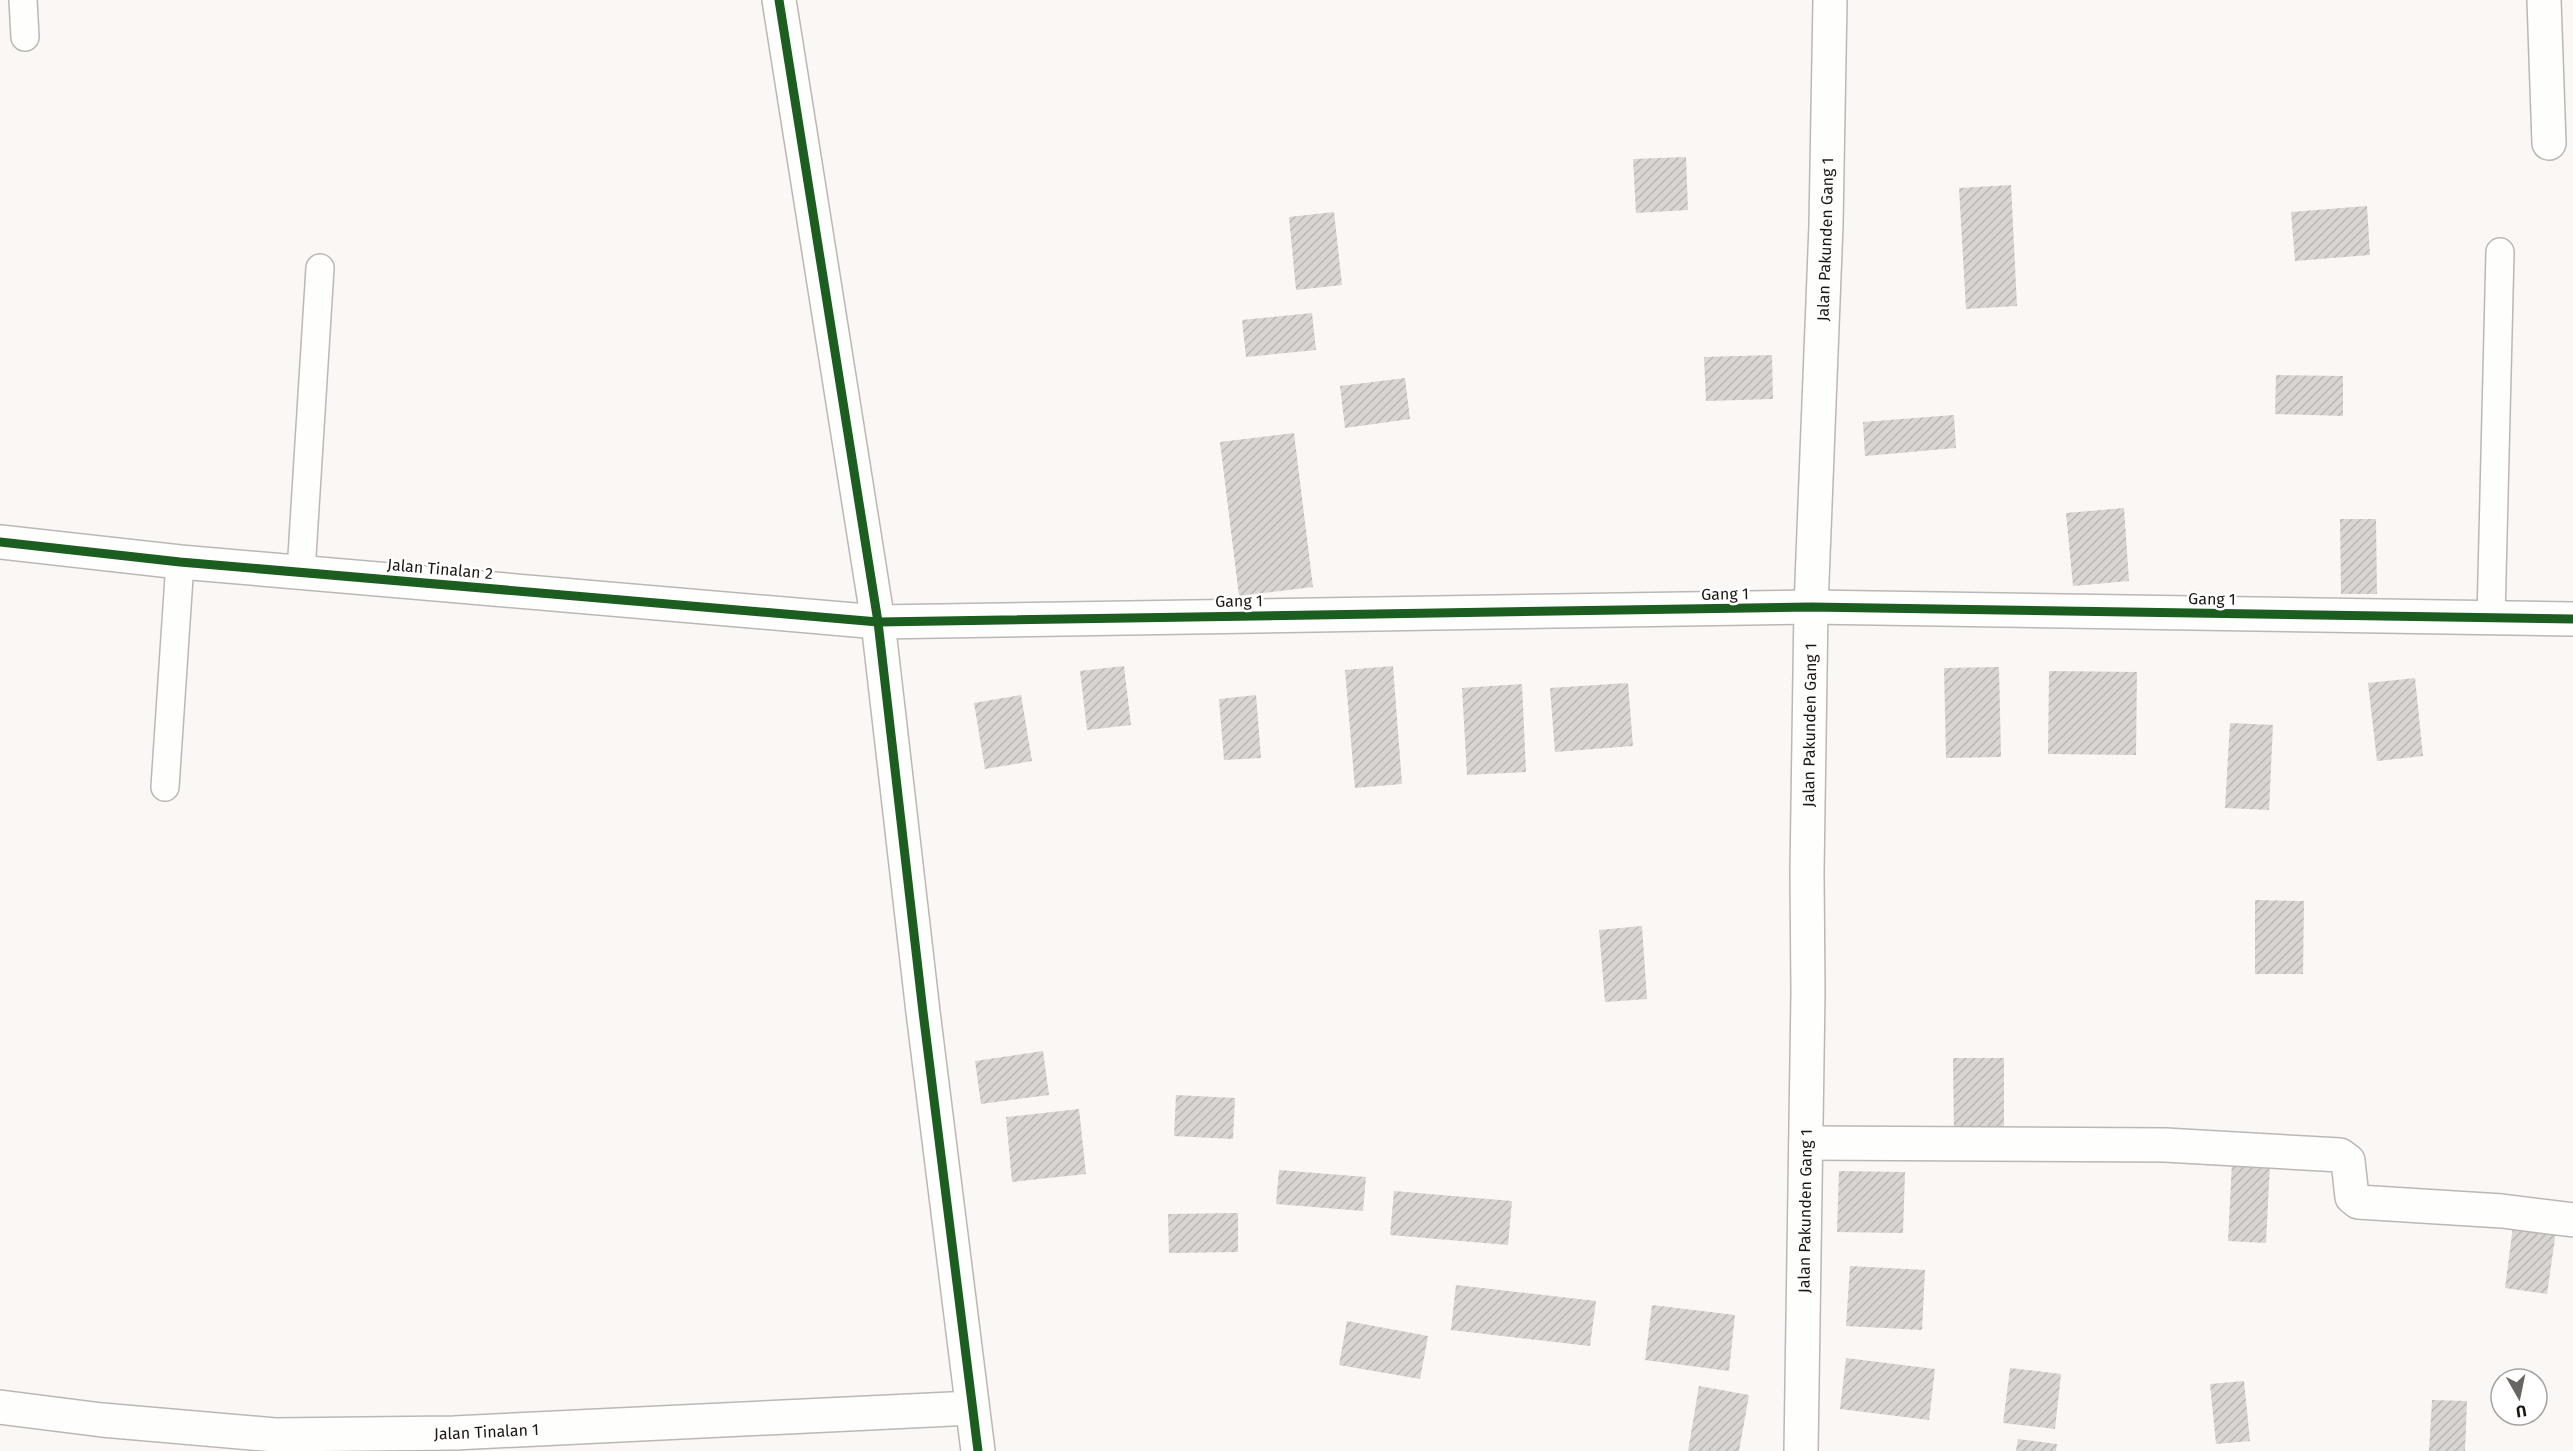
<svg xmlns="http://www.w3.org/2000/svg" width="2573" height="1451" viewBox="0 0 2573 1451" font-family="'Fira Sans',sans-serif">
	<defs>
		<pattern id="building-hatch" width="6" height="6" patternUnits="userSpaceOnUse" patternTransform="scale(1.5)"><rect width="6" height="6" fill="#d8d5d2"/><path d="M-1 1l2-2M0 6l6-6M5 7l2-2" fill="none" stroke="#b9b6b3"/></pattern>
	</defs>
	<rect width="100%" height="100%" fill="#fbf7f4"/>
	<path fill="url(#building-hatch)" d="M1686 157 1688 210 1636 213 1633 159Z
		M2011 185 2017 306 1966 309 1959 188Z
		M2367 206 2370 255 2295 261 2291 212Z
		M1334 212 1342 285 1296 290 1289 217Z
		M1312 313 1316 350 1246 357 1242 320Z
		M1772 355 1773 399 1706 401 1704 357Z
		M2276 375 2343 376V416L2275 414Z
		M1405 378 1410 419 1345 428 1340 386Z
		M1954 415 1956 448 1865 456 1863 422Z
		M1294 433 1313 587 1239 596 1220 442Z
		M2124 508 2129 581 2073 586 2066 513Z
		M2340 519H2376L2377 594H2341Z
		M1124 666 1131 725 1087 730 1080 671Z
		M1393 666 1402 784 1355 788 1345 670Z
		M1999 667 2001 757 1946 758 1944 668Z
		M2049 671 2137 672 2136 755 2048 754Z
		M2415 678 2423 756 2377 761 2368 683Z
		M1628 683 1633 746 1555 752 1550 688Z
		M1522 684 1526 772 1467 775 1462 688Z
		M1021 695 1032 761 985 769 974 703Z
		M1256 695 1261 758 1224 760 1219 699Z
		M2230 723 2273 725 2269 810 2225 808Z
		M2255 900 2304 901 2303 974H2255Z
		M1642 926 1647 999 1605 1002 1599 930Z
		M1043 1051 1049 1095 981 1104 975 1061Z
		M1953 1058H2004V1134L1954 1135Z
		M1176 1095 1235 1098 1233 1139 1174 1136Z
		M1079 1109 1086 1174 1012 1182 1006 1117Z
		M2232 1162 2270 1164 2266 1243 2228 1241Z
		M1279 1170 1366 1177 1363 1211 1276 1204Z
		M1839 1171 1905 1172 1903 1233 1837 1232Z
		M1394 1191 1512 1201 1508 1245 1390 1235Z
		M1238 1213V1252L1169 1253 1168 1214Z
		M2513 1226 2556 1231 2547 1294 2505 1288Z
		M1850 1266 1925 1270 1922 1330 1846 1326Z
		M1456 1285 1596 1301 1590 1346 1451 1330Z
		M1652 1305 1735 1315 1729 1371 1645 1360Z
		M1347 1321 1428 1336 1420 1379 1339 1365Z
		M1846 1358 1935 1369 1929 1420 1840 1409Z
		M2010 1368 2061 1374 2055 1429 2003 1423Z
		M2244 1381 2250 1441 2216 1444 2210 1384Z
		M1699 1386 1749 1395 1739 1451H1688Z
		M2432 1400 2467 1401 2465 1451H2429Z
		M2018 1439 2057 1444 2056 1451H2016Z"/>
	<g fill="none" stroke-linecap="round" stroke-linejoin="round">
		<defs>
			<path id="service" d="M23 0 25 37
				M301 572 320 268
				M2491 618 2500 252
				M165 787 180 562"/>
			<g id="minor">
				<path d="M779 0 878 622 923 1012 978 1451"/>
				<path d="M2544 0 2549 143"/>
				<path d="M0 542 180 562 878 622 1811 607 2573 619"/>
				<path d="M1806 1143 2165 1145 2340 1155 2348 1161 2352 1197 2358 1202 2502 1211 2573 1220"/>
				<path id="s1" d="M0 1407 102 1420 275 1435 454 1433 972 1408"/>
				<path id="s2" d="M1801 1451 1808 993 1807 872 1811 607 1826 225 1830 0"/>
			</g>
		</defs>
		<use href="#service" stroke="#bbb7b4" stroke-width="30"/>
		<use href="#minor" stroke="#bbb7b4" stroke-width="36"/>
		<use href="#service" stroke="#fefefd" stroke-width="27"/>
		<use href="#minor" stroke="#fefefd" stroke-width="33"/>
		<defs>
			<path id="cycleway" d="M779 0 878 622 923 1012 978 1451
				M0 542 180 562 878 622 1811 607 2573 619"/>
		</defs>
		<use href="#cycleway" stroke="#fff" stroke-width="13"/>
		<use href="#cycleway" stroke="#1b5e20" stroke-width="9"/>
	</g>
	<g text-anchor="middle" dominant-baseline="central" stroke-width="5" stroke-linejoin="round" paint-order="stroke">
		<g font-size="16" fill="#1b1714" stroke="#fff">
			<text stroke="none"><textPath href="#s2" startOffset="1212">Jalan Pakunden Gang 1</textPath></text>
			<text transform="translate(440 569) rotate(5)">Jalan Tinalan 2</text>
			<text transform="translate(1725 594) rotate(-1)">Gang 1</text>
			<text transform="translate(2212 599) rotate(1)">Gang 1</text>
			<text transform="translate(1239 601) rotate(-1)">Gang 1</text>
			<text stroke="none"><textPath href="#s2" startOffset="726">Jalan Pakunden Gang 1</textPath></text>
			<text stroke="none"><textPath href="#s2" startOffset="240">Jalan Pakunden Gang 1</textPath></text>
			<text stroke="none"><textPath href="#s1" startOffset="488">Jalan Tinalan 1</textPath></text>
		</g>
	</g>
	<g transform="translate(2519 1397) rotate(171)"><circle r="28" fill="#ffffff" stroke="#a4a2a1" stroke-width="1.5"/>
	<path d="M0-4.5L10 22L0 15L-10 22Z" fill="#696562"/>
	<text y="-9" font-size="16" font-weight="bold" text-anchor="middle" fill="#1b1714">U</text>
	</g>
</svg>
